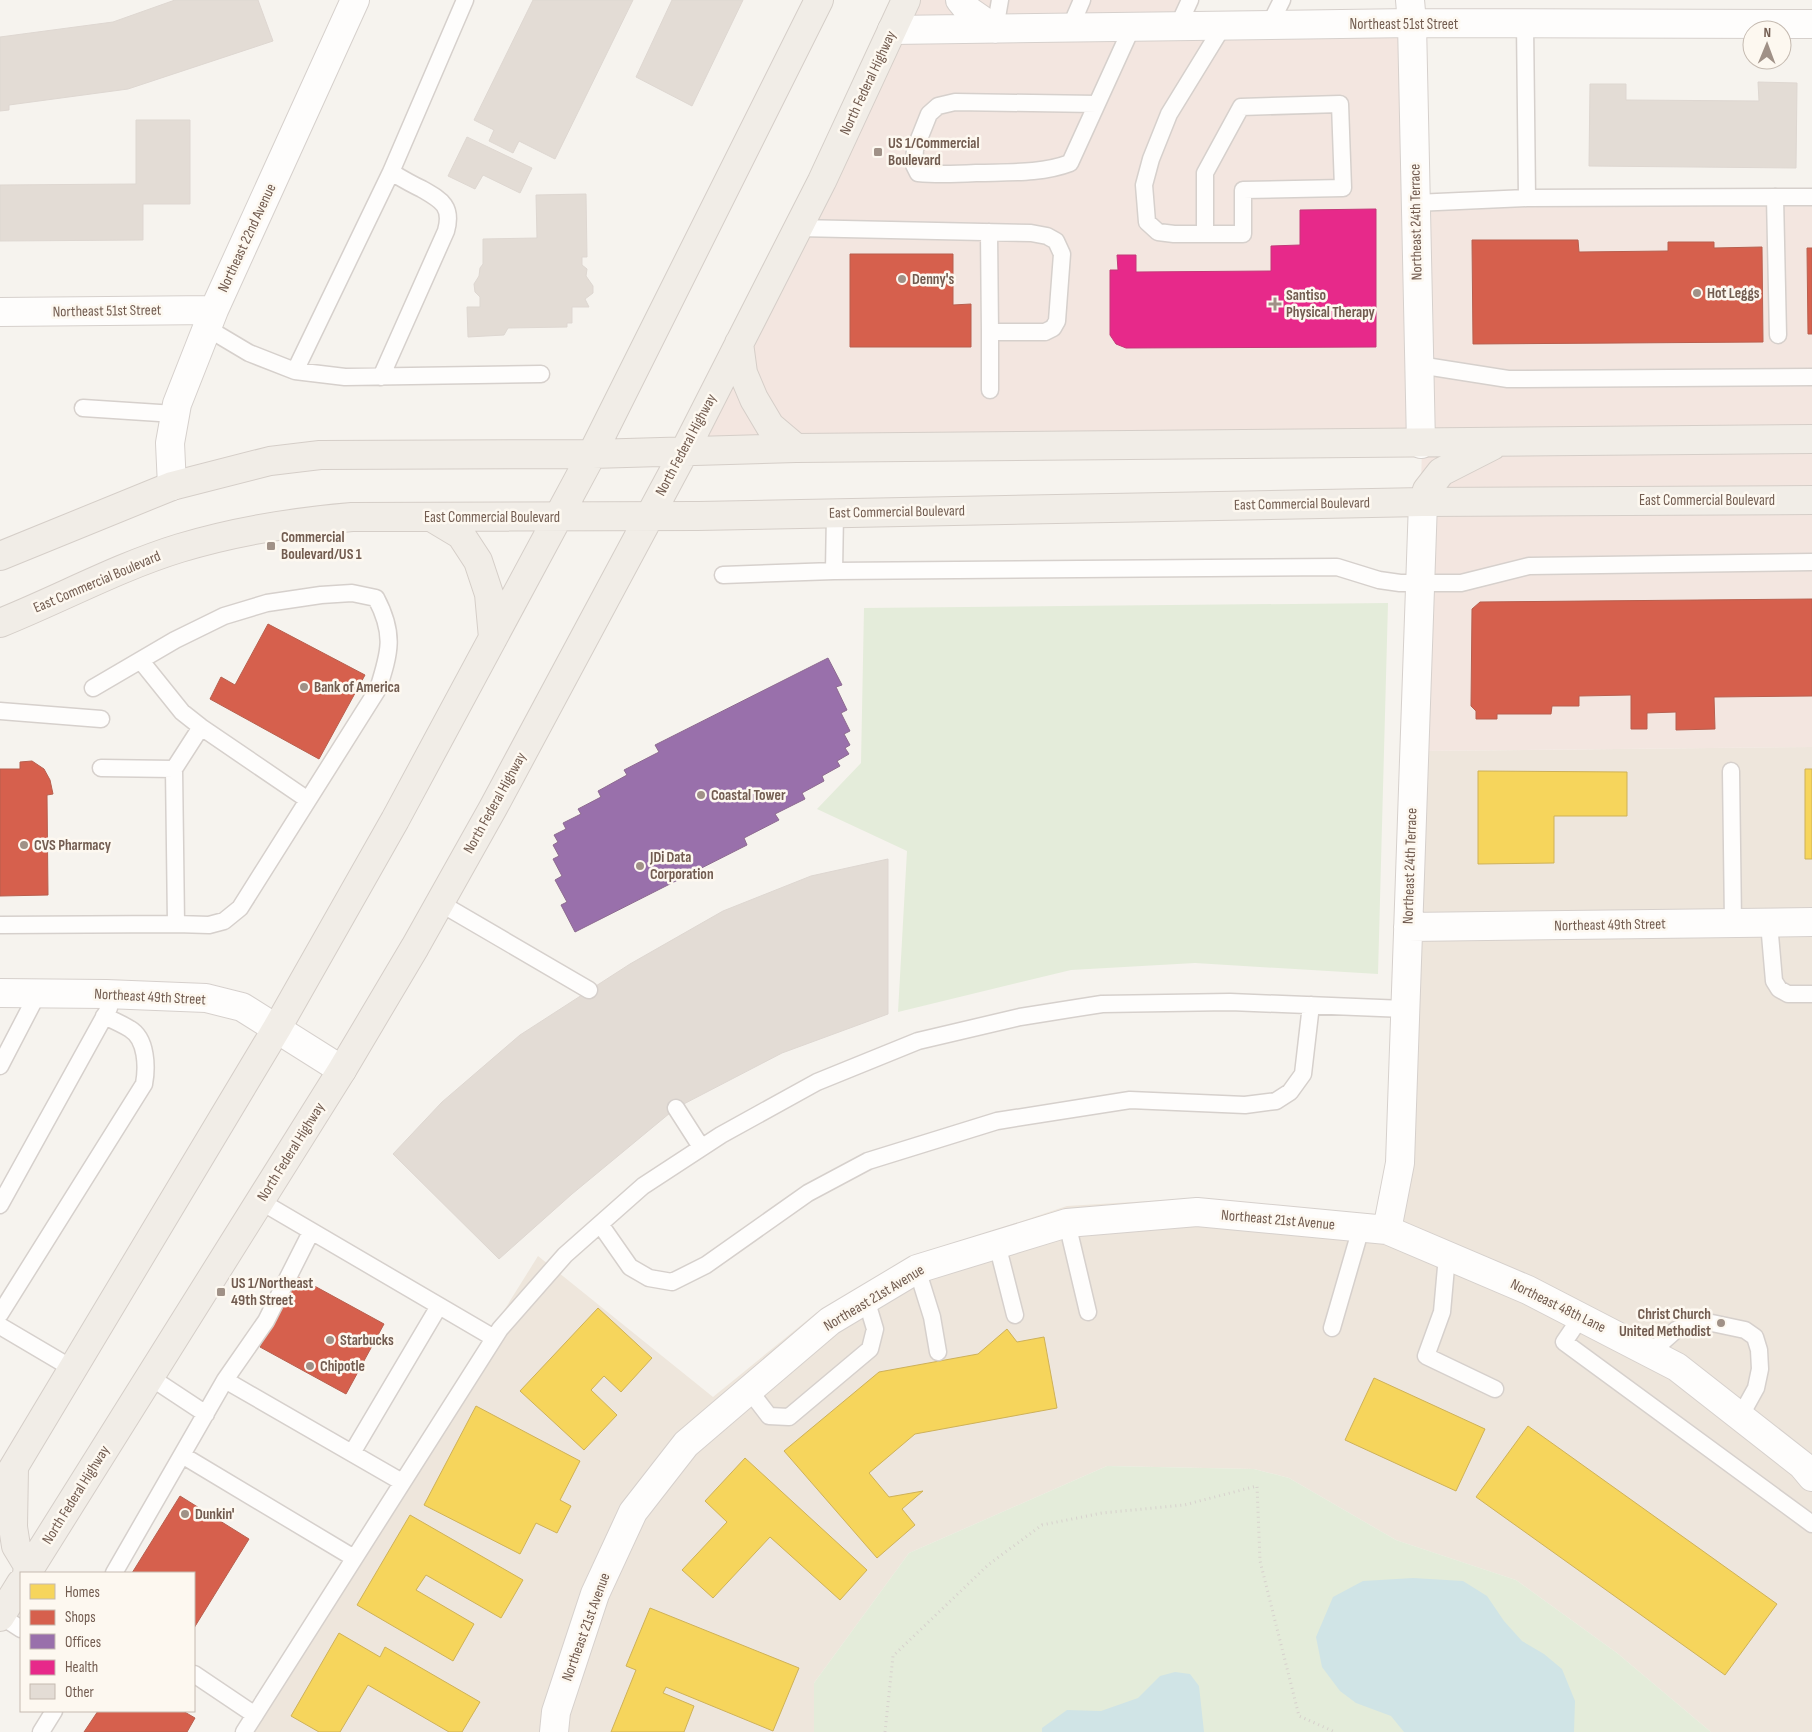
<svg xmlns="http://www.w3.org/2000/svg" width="1812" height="1732" viewBox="0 0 1812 1732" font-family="'Sofia Sans Condensed',sans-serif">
	<rect width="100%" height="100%" fill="#f6f3ee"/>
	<path fill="#eee6dc" d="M1812 747V1732H1711L1617 1653 1516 1580 1396 1540 1289 1478 1254 1469 1107 1466 909 1553 814 1683V1732H241L538 1256 713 1397 816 1313 914 1257 1067 1206 1199 1198 1394 1224 1415 751Z"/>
	<path fill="#f3e6e0" d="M904 0H1189L1178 26 1416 25 1420 199 1812 197V747L1415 751 1422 444 681 451Z"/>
	<path fill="#e4ecda" d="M1388 603 1378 974 1195 963 1071 970 898 1012 907 851 817 809 861 763 864 608Z
		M1107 1466 1254 1469 1289 1478 1396 1540 1516 1580 1617 1653 1711 1732H814V1683L909 1553Z"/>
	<path fill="#d0e4e6" d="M1413 1578 1463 1581 1487 1596 1504 1621 1522 1641 1544 1654 1562 1669 1575 1701 1574 1732H1404L1391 1716 1356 1703 1340 1691 1322 1667 1316 1637 1333 1597 1363 1581Z
		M1175 1672 1190 1674 1199 1686 1204 1732H1042V1728L1067 1710 1101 1711 1138 1698 1160 1676Z"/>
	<path fill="#f6d55c" stroke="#ceb158" d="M1805 769H1812V859H1805Z
		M1478 771 1627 772V816H1554V863L1478 864Z
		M598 1308 652 1358 621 1392 604 1376 591 1390 617 1415 584 1450 520 1391Z
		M1007 1329 1017 1342 1044 1337 1057 1408 915 1434 869 1473 889 1497 923 1491 902 1509 915 1525 877 1558 784 1451 879 1372 978 1354Z
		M1374 1378 1485 1429 1456 1491 1345 1440Z
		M476 1406 580 1461 560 1500 571 1506 557 1533 536 1523 520 1554 424 1505Z
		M1528 1426 1777 1604 1725 1675 1476 1497Z
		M745 1458 867 1570 840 1600 770 1537 713 1598 682 1570 727 1522 705 1501Z
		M410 1515 523 1580 501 1618 426 1575 416 1590 474 1624 453 1661 357 1605Z
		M650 1608 799 1668 773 1731 666 1687 663 1693 694 1706 684 1732H611L636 1670 626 1666Z
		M339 1633 380 1657 385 1647 480 1702 462 1732H449L368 1685 340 1732H319L291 1716Z"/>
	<path fill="#d6604d" stroke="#b85f4e" d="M1472 240H1578L1579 252 1668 251V242H1714V248L1762 247 1763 342 1473 344Z
		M1807 248H1812V334H1808Z
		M850 254H953V305L971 304V347H850Z
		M1812 599V696L1714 697 1715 729 1676 730V712L1647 713V729H1631V695L1579 696V706H1552L1551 714H1497V719H1476V711L1471 706 1472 609 1480 602Z
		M268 624 365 675 319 759 210 699 221 677 235 685Z
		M32 761 44 769 50 780 53 794 47 795 48 895 0 896V769H20V762Z
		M298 1277 384 1324 346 1394 260 1347Z
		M180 1496 249 1539 194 1628V1573H132Z
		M98 1711H183L195 1718 187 1732H84Z"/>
	<path fill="#9970ab" stroke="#8d6a90" d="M828 658 842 685 836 687 847 710 841 713 850 731 844 734 850 745 845 748 849 754 837 761 840 766 822 776 824 781 802 793 805 799 775 814 779 820 744 838 747 845 575 932 561 905 567 902 555 880 562 876 553 859 559 856 553 845 558 842 554 835 566 829 563 823 581 814 578 809 601 797 598 791 627 775 624 770 659 752 655 745Z"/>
	<path fill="#e7298a" stroke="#c43879" d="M1376 209V347L1126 348 1116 344 1110 335V270H1118L1117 255H1136V272L1271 271V246L1300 245V210Z"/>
	<path fill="#e3dcd5" stroke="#ded7d1" d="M175 0H258L273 41 128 89 9 105V110L0 111V37L113 22Z
		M533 0H633L555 159 519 141 513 153 489 141 494 130 474 120Z
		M672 0H743L692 106 636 77Z
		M1758 82 1797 83 1796 168 1589 166 1590 84H1626V100L1759 101Z
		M136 120H190V204H143V240L0 241V185L136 184Z
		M467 137 532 168 520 193 483 175 475 189 448 176Z
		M586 194 587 257H582V265L587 269 586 276 593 286V293L585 299 589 307H572V323H567V327L508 328 504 335 468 337 467 307H480V297L475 292 474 284 479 276 480 268 483 264V239L537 238 536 195Z
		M888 859V1014L782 1053 676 1108 572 1194 499 1259 393 1154 442 1102 520 1035 630 964 723 911 811 876Z"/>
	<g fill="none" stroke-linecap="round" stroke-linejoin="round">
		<defs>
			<path id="lane" d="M1525 24 1527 198
				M1178 26 1190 0
				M1269 26 1282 0
				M1070 28 1082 0
				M995 29 1000 0
				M1097 104 955 102 938 106 929 114 915 149 914 165 918 173C938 175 957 174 977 173 1008 172 1041 174 1070 163L1132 27
				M391 172 465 0
				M1775 197 1778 335
				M1415 203 1527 198 1812 197
				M798 228 1031 233 1047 236 1056 241 1062 254 1057 321 1053 328 1045 332H990V390
				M989 232 990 332
				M1205 234V173L1241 107 1340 104 1343 188 1243 190V234H1174L1158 232 1147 222 1144 185 1151 159 1169 114 1223 26
				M207 328 249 353 295 371 345 377 541 374
				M1419 365 1508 379 1812 377
				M295 371 391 172C401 178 411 184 422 189 441 200 453 206 446 231L381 377
				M83 408 175 414
				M834 571 1337 567 1379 580 1400 583H1461L1529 566 1812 562
				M723 575 834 571 835 513
				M141 661 182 712 201 727 308 800
				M93 688 175 640 224 616 267 603 321 595 352 593 376 598C395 634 390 652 378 689L240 908 224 921 209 925 176 924
				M0 711 101 719
				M174 769 201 727
				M1731 771 1733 923
				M440 903 589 990
				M1769 923 1774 981 1779 989 1788 994H1812
				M0 925 176 924 174 769 101 768
				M0 1066 38 993
				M676 1108 701 1147
				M260 1201 494 1338
				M0 1205 109 1008
				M1067 1223 1088 1312
				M600 1224 630 1267 649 1278 672 1282 706 1265 808 1193 868 1161 997 1121 1130 1100 1245 1105 1276 1101 1290 1092 1303 1074 1311 1005
				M997 1244 1015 1315
				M1447 1256 1442 1312 1426 1356 1495 1389
				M917 1269 932 1317 938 1352
				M0 1314 144 1084C147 1068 147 1039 130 1029 122 1024 113 1020 104 1016
				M1581 1317 1564 1342 1812 1524
				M0 1326 73 1369
				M1332 1328 1361 1228
				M1650 1353 1676 1330 1686 1326 1712 1323 1745 1330 1755 1337 1759 1350 1760 1369 1756 1388 1740 1417
				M150 1377 206 1414
				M225 1380 402 1482
				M749 1390 769 1416 789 1417 870 1349 875 1329 866 1299
				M352 1453 439 1306
				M182 1455 354 1558
				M114 1573 225 1380 266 1321 311 1232
				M1 1616 21 1629
				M194 1674 255 1715
				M41 1732 54 1711
				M244 1732 500 1329 565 1255 643 1186 721 1135 817 1082 918 1041 1020 1017 1102 1004 1230 1002 1405 1009"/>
			<path id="street" d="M960 0 969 11 995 29
				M1410 0 1412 23 1421 444
				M892 30 1412 23 1812 24
				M0 312 214 310
				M172 486 170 443 177 404 214 310 355 0
				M1408 927 1812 922
				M0 993 106 994 206 998 242 1007 342 1070
				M1387 1230 1400 1163 1423 502
				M554 1732 556 1712 595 1594 633 1512 686 1444 830 1321 917 1269 1067 1223 1197 1212 1387 1230 1528 1290 1677 1367 1802 1465 1812 1477"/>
			<path id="primary" d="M739 343 743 373 754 399 770 426 796 448
				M1423 502 1427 490 1441 472 1492 446
				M431 517 461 535 478 561 489 594 493 638
				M0 556 172 486 270 461 320 455 592 454 796 448 1812 439
				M0 623C60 599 118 567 180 548 236 531 293 522 352 517L698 516 1423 502 1812 500
				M14 1468 13 1527 16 1546 30 1569
				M0 1490 277 1028 395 820 592 454 819 0
				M27 1573 342 1070 415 947 493 808 684 452 822 181 906 0
				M0 1617 21 1583"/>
		</defs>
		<use href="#lane" stroke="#d6d0cc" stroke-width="19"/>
		<use href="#street" stroke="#d6d0cc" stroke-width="30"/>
		<use href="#primary" stroke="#d5cec8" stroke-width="30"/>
		<path stroke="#d7d1cd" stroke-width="3" stroke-dasharray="1 4" stroke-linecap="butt" d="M885 1732 893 1656 988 1565 1042 1525 1102 1513 1184 1505 1257 1486 1260 1561 1299 1716 1335 1732"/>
		<use href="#lane" stroke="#fefdfc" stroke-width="16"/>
		<use href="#street" stroke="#fefdfc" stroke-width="28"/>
		<use href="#primary" stroke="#f1ede7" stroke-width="28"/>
	</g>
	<g fill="#a09187" stroke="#fdf8f0" stroke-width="2">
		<rect x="873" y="147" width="10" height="10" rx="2.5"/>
		<circle cx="902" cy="279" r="5"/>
		<circle cx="1697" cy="293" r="5"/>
		<path d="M1272.5 296.5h5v5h5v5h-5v5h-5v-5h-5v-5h5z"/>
		<rect x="266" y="541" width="10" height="10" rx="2.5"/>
		<circle cx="304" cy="687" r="5"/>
		<circle cx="701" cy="795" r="5"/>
		<circle cx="24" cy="845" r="5"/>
		<circle cx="640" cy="866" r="5"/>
		<rect x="216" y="1287" width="10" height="10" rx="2.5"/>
		<circle cx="1721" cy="1323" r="5"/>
		<circle cx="330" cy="1340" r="5"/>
		<circle cx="310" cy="1366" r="5"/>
		<circle cx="185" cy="1514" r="5"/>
	</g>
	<g text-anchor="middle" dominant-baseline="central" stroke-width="5" stroke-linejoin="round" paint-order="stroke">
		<g font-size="15" fill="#725c50" stroke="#fdf8f0">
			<text x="1404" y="24">Northeast 51st Street</text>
			<text transform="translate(868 83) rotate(-65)">North Federal Highway</text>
			<text transform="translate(1416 222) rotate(-91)">Northeast 24th Terrace</text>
			<text transform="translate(247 238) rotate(-65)">Northeast 22nd Avenue</text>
			<text transform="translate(107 311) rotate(-1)">Northeast 51st Street</text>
			<text transform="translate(686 445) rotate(-62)">North Federal Highway</text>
			<text x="1707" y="500">East Commercial Boulevard</text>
			<text transform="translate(1302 504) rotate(-1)">East Commercial Boulevard</text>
			<text transform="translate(897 512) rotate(-1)">East Commercial Boulevard</text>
			<text x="492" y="517">East Commercial Boulevard</text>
			<text transform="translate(97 582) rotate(-23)">East Commercial Boulevard</text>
			<text transform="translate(495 803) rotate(-61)">North Federal Highway</text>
			<text transform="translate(1410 866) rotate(-88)">Northeast 24th Terrace</text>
			<text transform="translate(1610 925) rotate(-1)">Northeast 49th Street</text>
			<text transform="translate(150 997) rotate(3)">Northeast 49th Street</text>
			<text transform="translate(291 1152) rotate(-58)">North Federal Highway</text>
			<text transform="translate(1278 1220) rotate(5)">Northeast 21st Avenue</text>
			<text transform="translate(874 1298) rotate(-31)">Northeast 21st Avenue</text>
			<text transform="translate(1558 1306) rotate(26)">Northeast 48th Lane</text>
			<text transform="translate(76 1495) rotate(-58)">North Federal Highway</text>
			<text transform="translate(586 1627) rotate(-70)">Northeast 21st Avenue</text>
		</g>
		<g font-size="15" font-weight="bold" fill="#725c50" stroke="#fdf8f0" text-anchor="start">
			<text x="888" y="143">US 1/Commercial<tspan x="888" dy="17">Boulevard</tspan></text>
			<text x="912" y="279">Denny's</text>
			<text x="1707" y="293">Hot Leggs</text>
			<text x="1286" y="295">Santiso<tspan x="1286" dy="17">Physical Therapy</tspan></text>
			<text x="281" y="537">Commercial<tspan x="281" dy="17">Boulevard/US 1</tspan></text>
			<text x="314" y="687">Bank of America</text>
			<text x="711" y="795">Coastal Tower</text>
			<text x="34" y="845">CVS Pharmacy</text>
			<text x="650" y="857">JDi Data<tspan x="650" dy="17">Corporation</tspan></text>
			<text x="231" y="1283">US 1/Northeast<tspan x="231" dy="17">49th Street</tspan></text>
			<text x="1711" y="1314" text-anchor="end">Christ Church<tspan x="1711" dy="17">United Methodist</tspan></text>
			<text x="340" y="1340">Starbucks</text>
			<text x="320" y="1366">Chipotle</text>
			<text x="195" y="1514">Dunkin'</text>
		</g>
	</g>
	<rect x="20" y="1572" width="175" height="140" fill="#fdf8f0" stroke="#c5bab0"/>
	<rect x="30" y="1584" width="25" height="15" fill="#f6d55c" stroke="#c5bab0"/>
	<text x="65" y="1597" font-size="15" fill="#725c50">Homes</text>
	<rect x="30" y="1610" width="25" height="15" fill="#d6604d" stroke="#c5bab0"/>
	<text x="65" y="1622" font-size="15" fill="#725c50">Shops</text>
	<rect x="30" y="1634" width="25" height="15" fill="#9970ab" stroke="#c5bab0"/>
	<text x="65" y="1647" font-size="15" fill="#725c50">Offices</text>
	<rect x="30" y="1660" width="25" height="15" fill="#e7298a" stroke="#c5bab0"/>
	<text x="65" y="1672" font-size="15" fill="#725c50">Health</text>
	<rect x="30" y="1684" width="25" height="15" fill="#e3dcd5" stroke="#c5bab0"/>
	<text x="65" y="1697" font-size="15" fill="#725c50">Other</text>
	<g transform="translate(1767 45) rotate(1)"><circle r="24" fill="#fdf8f0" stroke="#c5bab0"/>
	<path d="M0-4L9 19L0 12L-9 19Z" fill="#a09187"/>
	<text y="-8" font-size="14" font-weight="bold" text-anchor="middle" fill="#725c50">N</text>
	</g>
</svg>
